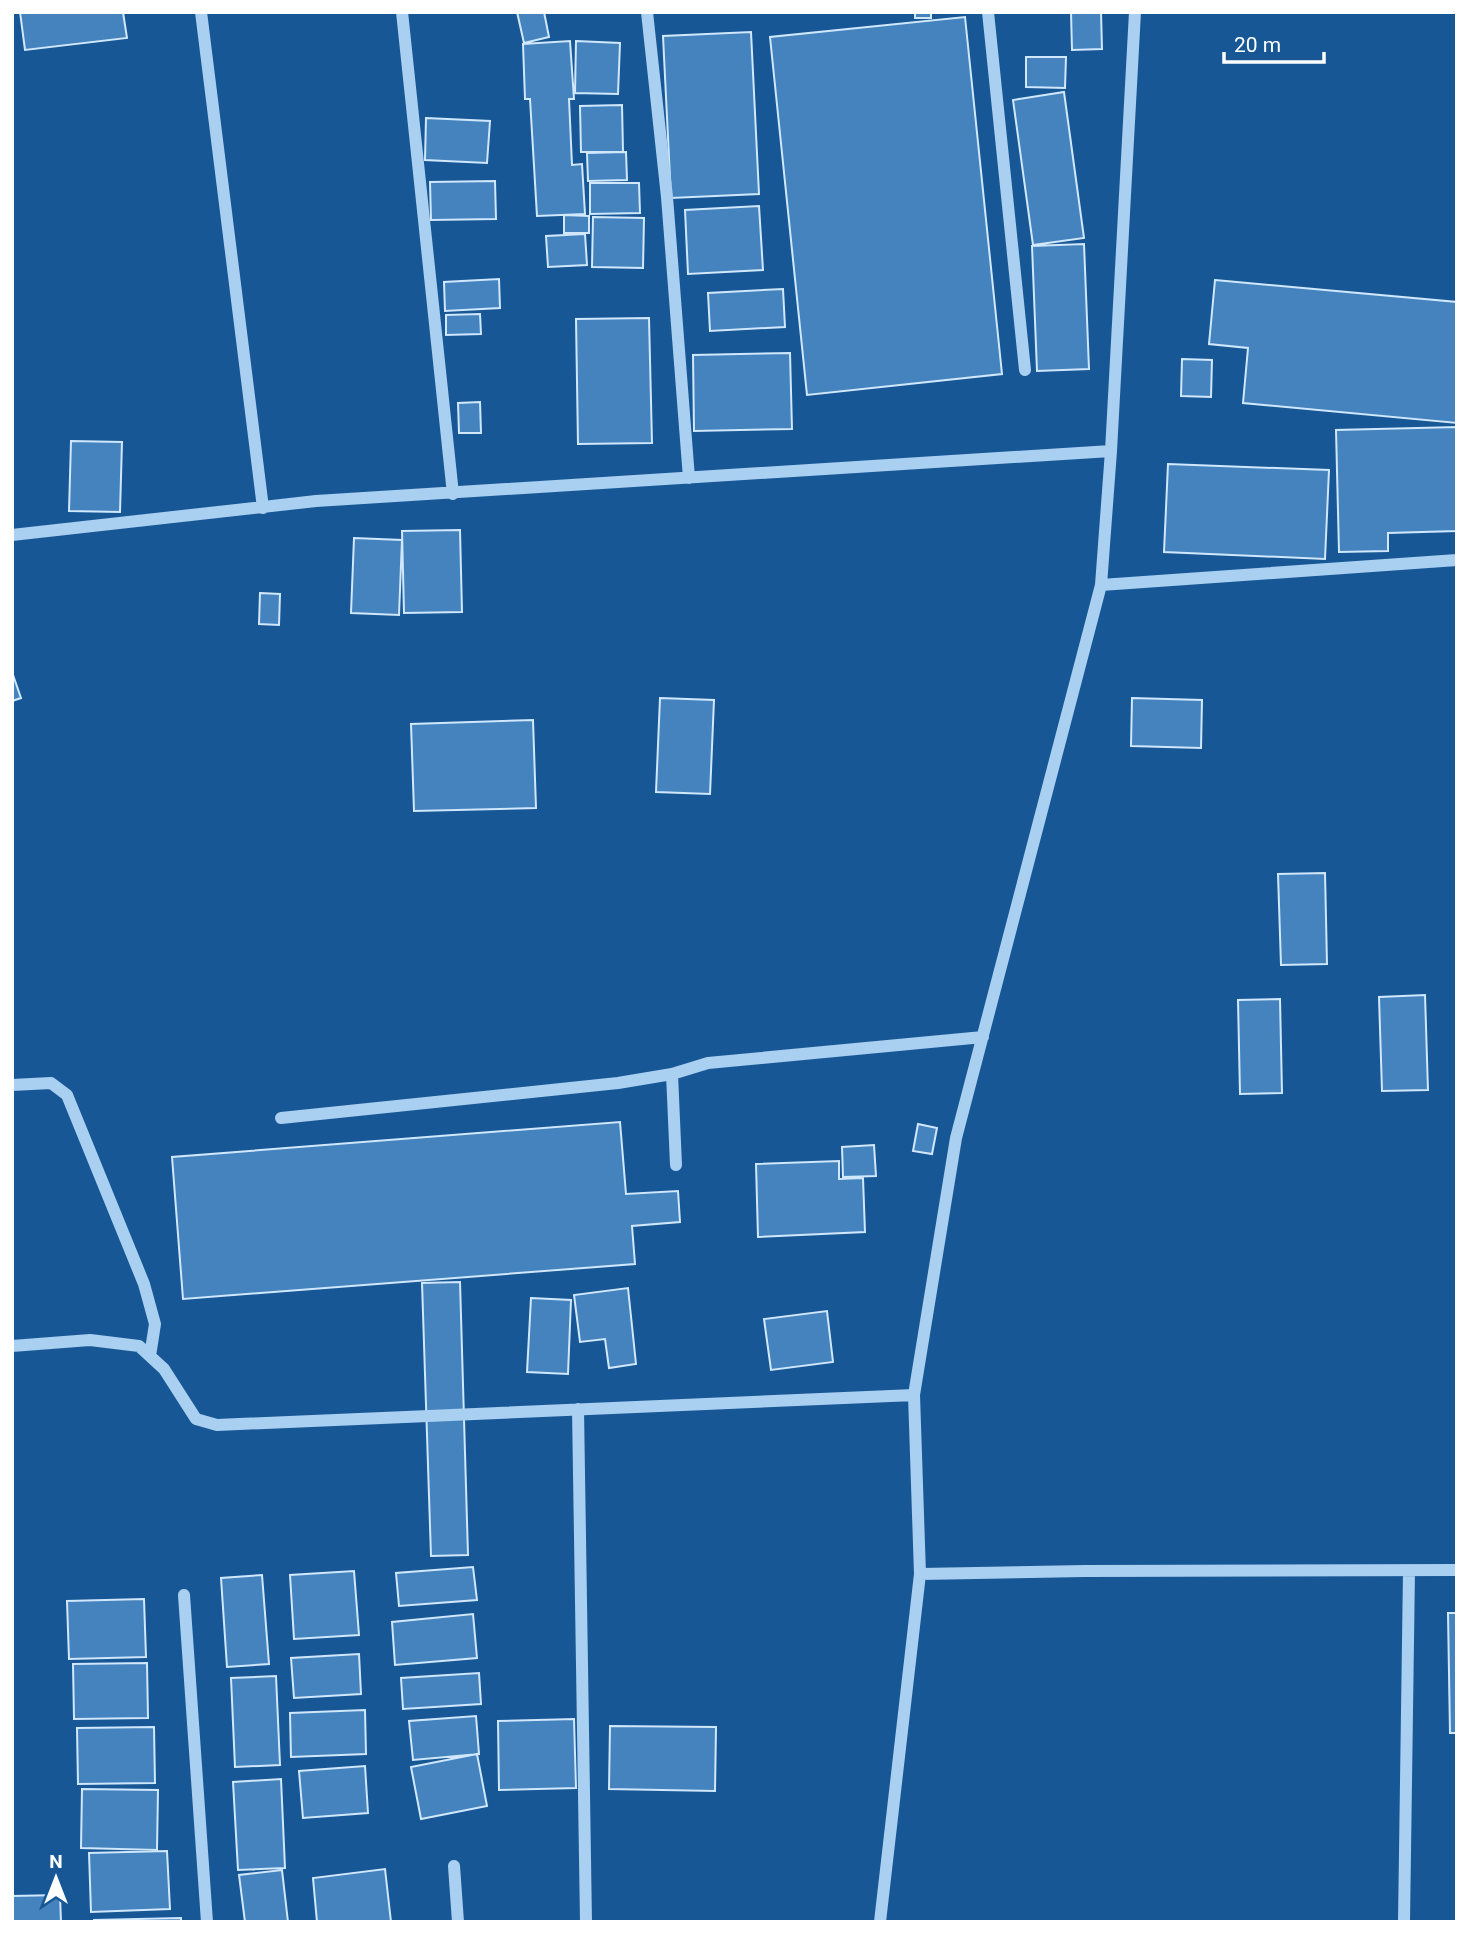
<svg xmlns="http://www.w3.org/2000/svg" width="1469" height="1934" viewBox="0 0 1469 1934" font-family="Roboto,sans-serif">
	<rect width="100%" height="100%" fill="#185795"/>
	<path fill="#4483be" stroke="#d0e7fc" stroke-width="2" d="M20 12H123L127 38 25 50Z
		M517 12H544L549 37 524 43Z
		M915 12H931V18H915Z
		M1071 12H1101L1102 49 1072 50Z
		M965 17 1002 374 807 395 770 37Z
		M751 32 759 194 671 198 663 36Z
		M570 41 574 99H569L572 165 582 164 585 214 537 216 530 99H525L523 44Z
		M576 41 620 43 618 94 575 93Z
		M1026 57H1066L1065 88 1026 87Z
		M1064 92 1084 238 1033 245 1013 100Z
		M622 105 623 152H581L580 106Z
		M426 118 490 121 487 163 425 160Z
		M626 152 627 180 588 181 587 153Z
		M495 181 496 219 431 220 430 182Z
		M590 183H639L640 213 590 214Z
		M759 206 763 270 688 274 685 210Z
		M564 215 589 216V233H564Z
		M593 217 644 218 643 268 592 267Z
		M585 234 587 265 548 267 546 236Z
		M1084 244 1089 369 1037 371 1032 246Z
		M499 279 500 308 445 311 444 282Z
		M1215 280 1457 302V423L1243 403 1248 348 1209 344Z
		M783 289 785 327 710 331 708 293Z
		M480 314 481 334 446 335V315Z
		M649 318 652 443 578 444 576 319Z
		M790 353 792 429 694 431 693 355Z
		M1182 359 1212 360 1211 397 1181 396Z
		M480 402 481 433H459L458 403Z
		M1457 427V531L1388 533V551L1339 552 1336 430Z
		M71 441 122 442 120 512 69 511Z
		M1168 464 1329 470 1325 559 1164 552Z
		M460 530 462 612 404 613 402 531Z
		M354 538 402 540 399 615 351 613Z
		M260 593 280 594 279 625 259 624Z
		M12 672 21 698 12 701Z
		M660 698 714 700 710 794 656 792Z
		M1132 698 1202 700 1201 748 1131 746Z
		M533 720 536 808 414 811 411 724Z
		M1325 873 1327 964 1281 965 1278 874Z
		M1425 995 1428 1090 1382 1091 1379 997Z
		M1280 999 1282 1093 1240 1094 1238 1000Z
		M620 1122 626 1194 678 1191 680 1222 632 1226 635 1264 183 1299 172 1157Z
		M918 1124 937 1128 932 1154 913 1151Z
		M874 1145 876 1176 843 1177 842 1147Z
		M839 1161V1179L863 1178 865 1232 758 1237 756 1164Z
		M460 1282 468 1555 431 1556 422 1283Z
		M628 1288 636 1364 609 1368 605 1339 580 1342 574 1295Z
		M531 1298 571 1300 568 1374 527 1372Z
		M827 1311 833 1362 771 1370 764 1319Z
		M473 1567 477 1600 399 1606 396 1573Z
		M354 1571 359 1635 294 1639 290 1575Z
		M262 1575 269 1664 227 1667 221 1578Z
		M144 1599 146 1657 69 1659 67 1601Z
		M1448 1613H1457V1733H1450Z
		M473 1614 477 1658 395 1665 392 1622Z
		M359 1654 361 1694 294 1698 291 1658Z
		M147 1663 148 1718 74 1719 73 1664Z
		M479 1673 481 1704 403 1709 401 1678Z
		M276 1676 280 1765 235 1767 231 1678Z
		M365 1710 366 1754 291 1757 290 1713Z
		M476 1716 479 1754 413 1760 409 1721Z
		M574 1719 576 1788 499 1790 498 1721Z
		M610 1726 716 1727 715 1791 609 1789Z
		M154 1727 155 1783 78 1784 77 1728Z
		M477 1754 487 1806 421 1819 411 1767Z
		M365 1766 368 1813 303 1818 299 1771Z
		M281 1779 285 1868 238 1870 233 1782Z
		M82 1789 158 1790 157 1850 81 1848Z
		M167 1851 170 1909 91 1912 89 1853Z
		M385 1869 391 1922H317L313 1878Z
		M282 1870 288 1922H245L239 1875Z
		M60 1895 61 1922H12V1896Z
		M181 1918V1922H94V1920Z"/>
	<g fill="none" stroke-linecap="round" stroke-linejoin="round">
		<path stroke="#a9cff1" stroke-width="12" d="M201 12 263 508
			M402 12 453 494
			M647 12 667 197 689 478
			M988 12 1025 370
			M1111 451 1135 12
			M12 535 316 501 1111 451 1101 585 956 1138 914 1395 920 1574 880 1922
			M1101 585 1457 560
			M672 1074 676 1165
			M12 1085 51 1083 67 1095 144 1284 155 1324 150 1356
			M281 1118 618 1083 672 1074 708 1063 983 1037
			M12 1346 90 1340 139 1346 164 1369 196 1419 217 1425 914 1395
			M578 1409 586 1922
			M920 1574 1085 1571 1457 1570
			M184 1595 207 1922
			M454 1866 458 1922
			M1404 1922 1409 1571"/>
	</g>
	<rect width="1469" height="1934" fill="none" stroke="#ffffff" stroke-width="28"/>
	<g transform="translate(56 1878)" stroke="#185795" stroke-width="5" paint-order="stroke">
	<path d="M0-5L12 26L0 18L-12 26Z" fill="#ffffff"/>
	<text y="-10" font-size="19" font-weight="bold" text-anchor="middle" fill="#ffffff">N</text>
	</g>
	<path d="M1224 52v10h100v-10" fill="none" stroke="#ffffff" stroke-width="3.5"/>
	<text x="1234" y="52" font-size="21" fill="#ffffff" stroke="#185795" stroke-width="5" paint-order="stroke">20 m</text>
</svg>
